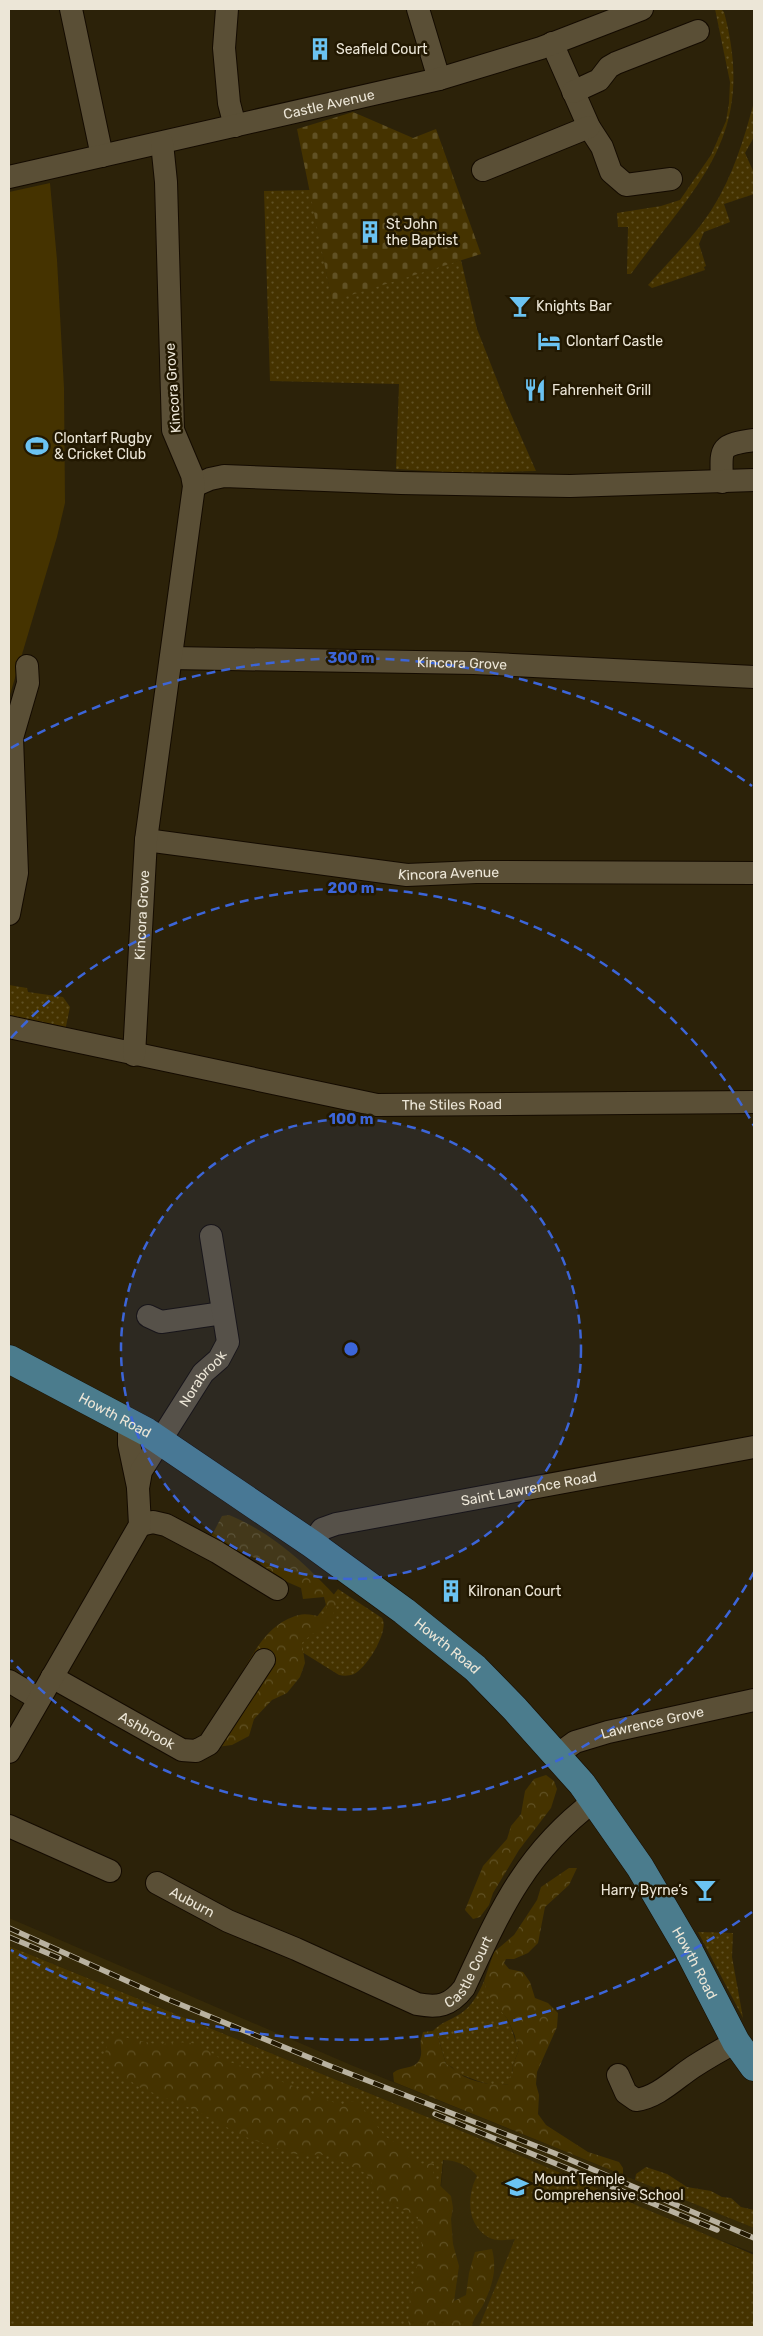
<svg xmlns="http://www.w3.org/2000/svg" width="763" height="2336" viewBox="0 0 763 2336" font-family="Rubik,sans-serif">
	<defs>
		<pattern id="grass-dots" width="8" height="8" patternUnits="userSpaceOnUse" patternTransform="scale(1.25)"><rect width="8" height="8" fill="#453300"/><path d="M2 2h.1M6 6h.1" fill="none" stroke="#605124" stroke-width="1.8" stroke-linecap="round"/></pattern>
		<pattern id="forest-crowns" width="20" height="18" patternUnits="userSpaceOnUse" patternTransform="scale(1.25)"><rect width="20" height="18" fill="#453300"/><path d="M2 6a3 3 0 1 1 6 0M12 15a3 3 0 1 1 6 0" fill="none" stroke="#605124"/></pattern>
		<pattern id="cemetery-stones" width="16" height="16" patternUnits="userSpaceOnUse" patternTransform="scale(1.25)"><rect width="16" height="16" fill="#453300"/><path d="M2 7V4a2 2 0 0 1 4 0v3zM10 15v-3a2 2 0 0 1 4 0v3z" fill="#605124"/></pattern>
	</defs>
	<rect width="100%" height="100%" fill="#2c2209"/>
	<path fill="#362a08" d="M9 1918 351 2065 754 2228V2253L718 2239 754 2255V2327H427L447 2125 9 1946Z"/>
	<path fill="url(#grass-dots)" d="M715 9H721L724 12C757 136 698 182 631 274H627L628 227H618L617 213 661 206 680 200 711 155 726 121 729 103 730 82Z
		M754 102V137L745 153 754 173V194L724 204 730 222 704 232 699 244 706 266 704 267 705 270 652 288 648 285C670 260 694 237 712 209 733 176 744 139 754 102Z
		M310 190 332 300 461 260 477 329 506 403 536 471 459 473 396 469 399 384 270 381 264 191Z
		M9 985 27 988 28 992 63 997 70 1007 65 1031 9 1019Z
		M338 1589 382 1618C390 1630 367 1668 354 1674 349 1676 344 1676 339 1675L294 1647Z
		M698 1932 733 1933 732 1957 743 2018Z
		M9 1946 447 2125 754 2255V2327H479L515 2239C506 2240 496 2242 488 2237 466 2224 467 2195 477 2176 470 2166 456 2160 443 2160L427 2327H9Z
		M484 1981C488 1998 499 2005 507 2019 513 2029 514 2040 519 2050L512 2067 513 2073 509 2084 495 2086 478 2081 457 2073 452 2067 446 2064 438 2037 433 2031C441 2022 451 2020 460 2014 472 2006 479 1993 484 1981Z
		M646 2167 667 2174 687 2187 711 2191 722 2197 731 2198 741 2207 754 2210V2228L635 2180 636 2174Z"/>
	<path fill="url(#forest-crowns)" d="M229 1515C273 1533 307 1565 338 1599 330 1632 322 1623 302 1643L305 1663 300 1677 287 1693 272 1700 254 1719 249 1736 232 1745 217 1747 235 1714 232 1688C251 1661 263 1624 299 1615 306 1613 316 1616 323 1617L328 1613 324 1597 303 1599 301 1588 269 1574 257 1559 218 1543 211 1537 222 1516Z
		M546 1775 554 1781 557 1789 551 1808 519 1850 493 1893 489 1905 480 1917 473 1919 465 1910 483 1866 507 1839 511 1826 521 1814 525 1791 534 1779Z
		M569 1868H577L569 1885 545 1907 538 1943 528 1953 514 1959H506L504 1963 509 1969 523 1972 530 1982 535 1998 548 2003 558 2013 557 2027 537 2072 536 2084 539 2095 538 2114 546 2125 588 2152 619 2162 623 2168V2175L394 2082 393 2073C402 2065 418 2071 421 2055 422 2048 419 2043 422 2036L423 2032 433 2031 438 2037 446 2064C451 2066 452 2068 456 2071 466 2081 495 2087 509 2084V2078L513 2073 512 2067 519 2050 516 2043 515 2036 508 2020 487 1993 484 1981 486 1975 494 1952 514 1935 537 1900 541 1887Z
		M110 2034 159 2045 175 2042 192 2043 206 2049 221 2059 253 2070 343 2106 353 2101C368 2109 374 2124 385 2136 390 2140 397 2143 401 2147 413 2161 413 2166 434 2163L433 2179 451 2196 453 2208 451 2219 453 2244 459 2266 454 2301 466 2295 469 2273 475 2252 492 2249C497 2269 493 2284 484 2303 480 2312 473 2317 472 2327H408L410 2298 422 2244 417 2232 418 2217C393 2204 379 2202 367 2174L329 2155 293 2154 243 2136 195 2110 139 2087 103 2061Z"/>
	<path fill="url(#cemetery-stones)" d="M353 112 413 138 436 129 481 254 332 301 297 129Z"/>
	<path fill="#453300" d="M50 183 57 260 64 388 65 503 57 537 9 698V192Z"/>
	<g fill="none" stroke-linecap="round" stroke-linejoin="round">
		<defs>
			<g id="minor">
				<path d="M71 9 102 156"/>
				<path d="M227 9 224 48 229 103 235 126"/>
				<path d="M418 9 439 79"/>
				<path d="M552 43 589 127 602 147 611 172 626 185 671 179"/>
				<path d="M573 92 599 80 609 67 616 63 698 31"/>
				<path d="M483 170 589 127"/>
				<path id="s1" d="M9 177 439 79 541 48 642 9"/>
				<path d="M722 482C721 448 718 445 754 440"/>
				<path d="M194 486 210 479 224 476 401 483 570 486 754 480"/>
				<path id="s2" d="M171 658 474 663 754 677"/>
				<path id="s3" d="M146 840 407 875 476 872 754 873"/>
				<path d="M9 914 17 873 12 738 28 683 27 666"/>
				<path id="s4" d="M9 1027 377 1105 754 1102"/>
				<path id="s5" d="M134 1055 146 840 194 486 192 475 173 430 166 182 162 143"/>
				<path d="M148 1316 161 1322 223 1313"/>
				<path d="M129 1423V1444L138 1487"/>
				<path d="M140 1525 153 1522 166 1525 217 1552 277 1589"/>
				<path id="s6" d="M312 1544 322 1529 336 1524 754 1447"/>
				<path id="s7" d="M52 1677 182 1750 196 1751 209 1744 264 1660"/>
				<path d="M9 1681 39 1699"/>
				<path id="s8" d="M9 1752 140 1525 138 1488 141 1471 203 1373 219 1359 228 1342 211 1236"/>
				<path id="s9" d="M557 1755 575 1742 608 1732 754 1700"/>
				<path d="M9 1826 110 1871"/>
				<path id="s10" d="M157 1883 228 1921 296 1949 417 2004C438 2008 450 2006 464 1988 500 1911 524 1854 594 1801"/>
				<path d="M618 2075 626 2093 636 2100C658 2097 675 2079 693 2067 707 2058 721 2050 736 2042"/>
			</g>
			<g id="major">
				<path id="s11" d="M9 1359 147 1432 312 1544 404 1611 475 1668 515 1709 582 1784 640 1867 687 1947 736 2042 754 2067"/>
			</g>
		</defs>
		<use href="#minor" stroke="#140b00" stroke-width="24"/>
		<use href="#major" stroke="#140b00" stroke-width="29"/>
		<use href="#minor" stroke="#5a4f36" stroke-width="22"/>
		<use href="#major" stroke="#4b7c8d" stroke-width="28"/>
		<defs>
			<path id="rail" d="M9 1928 167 1999 330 2066 554 2153 754 2238
				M9 1937 59 1958
				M435 2114 717 2230"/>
		</defs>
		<use href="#rail" stroke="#b9b2a0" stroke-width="5.5"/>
		<use href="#rail" stroke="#221801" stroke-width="4" stroke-dasharray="11" stroke-linecap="butt"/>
	</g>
	<circle cx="351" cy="1349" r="230" fill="#3c65d8" fill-opacity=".12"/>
	<g fill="none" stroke="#3c65d8" stroke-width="2.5" stroke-dasharray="9 6">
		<circle cx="351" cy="1349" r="230"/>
		<path d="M754 1572A461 461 0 0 1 11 1660M11 1038A461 461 0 0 1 754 1126"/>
		<path d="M752 1912A691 691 0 0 1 11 1950M11 748A691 691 0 0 1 752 786"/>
	</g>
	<defs>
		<symbol id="building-bare" viewBox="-9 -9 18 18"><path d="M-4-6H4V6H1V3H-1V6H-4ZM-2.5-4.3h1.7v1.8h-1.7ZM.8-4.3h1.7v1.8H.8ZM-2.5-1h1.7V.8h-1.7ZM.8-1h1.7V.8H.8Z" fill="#6bc3f2" stroke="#221801" stroke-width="2.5" paint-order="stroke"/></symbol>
		<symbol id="bar-bare" viewBox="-9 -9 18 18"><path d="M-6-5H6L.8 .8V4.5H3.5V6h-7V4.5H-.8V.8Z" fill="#6bc3f2" stroke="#221801" stroke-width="2.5" paint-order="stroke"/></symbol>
		<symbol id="hotel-bare" viewBox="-9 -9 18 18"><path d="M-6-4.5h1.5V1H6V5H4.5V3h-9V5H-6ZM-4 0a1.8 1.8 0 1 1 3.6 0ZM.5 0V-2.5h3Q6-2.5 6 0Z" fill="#6bc3f2" stroke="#221801" stroke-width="2.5" paint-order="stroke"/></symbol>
		<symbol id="restaurant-bare" viewBox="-9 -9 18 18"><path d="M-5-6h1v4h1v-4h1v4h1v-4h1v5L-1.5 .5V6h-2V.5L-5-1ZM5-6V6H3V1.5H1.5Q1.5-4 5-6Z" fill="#6bc3f2" stroke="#221801" stroke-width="2.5" paint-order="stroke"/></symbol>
		<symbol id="stadium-bare" viewBox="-9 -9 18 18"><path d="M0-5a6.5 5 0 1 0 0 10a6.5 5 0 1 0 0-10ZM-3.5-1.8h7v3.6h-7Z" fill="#6bc3f2" stroke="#221801" stroke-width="2.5" paint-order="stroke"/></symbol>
		<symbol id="school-bare" viewBox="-9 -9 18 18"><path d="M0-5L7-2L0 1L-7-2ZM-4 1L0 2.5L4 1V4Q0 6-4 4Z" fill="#6bc3f2" stroke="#221801" stroke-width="2.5" paint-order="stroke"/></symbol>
	</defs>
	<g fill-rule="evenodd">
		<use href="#building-bare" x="304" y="33" width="32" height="32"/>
		<use href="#building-bare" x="354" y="216" width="32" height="32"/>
		<use href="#bar-bare" x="504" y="290" width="32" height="32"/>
		<use href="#hotel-bare" x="533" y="325" width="32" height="32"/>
		<use href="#restaurant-bare" x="519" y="374" width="32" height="32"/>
		<use href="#stadium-bare" x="21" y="430" width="32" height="32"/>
		<use href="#building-bare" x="435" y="1575" width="32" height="32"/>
		<use href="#bar-bare" x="689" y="1874" width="32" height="32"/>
		<use href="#school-bare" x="501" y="2171" width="32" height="32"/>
	</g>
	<g text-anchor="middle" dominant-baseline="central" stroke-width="5" stroke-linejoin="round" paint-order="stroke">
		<g font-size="14" fill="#ece6d7" stroke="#221801" text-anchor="start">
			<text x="336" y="49">Seafield Court</text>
			<text x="386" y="224">St John<tspan x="386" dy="16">the Baptist</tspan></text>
			<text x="536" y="306">Knights Bar</text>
			<text x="566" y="341">Clontarf Castle</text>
			<text x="552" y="390">Fahrenheit Grill</text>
			<text x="54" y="438">Clontarf Rugby<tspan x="54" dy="16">&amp; Cricket Club</tspan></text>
			<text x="468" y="1591">Kilronan Court</text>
			<text x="688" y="1890" text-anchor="end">Harry Byrne’s</text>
			<text x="534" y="2179">Mount Temple<tspan x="534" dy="16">Comprehensive School</tspan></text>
		</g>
		<g font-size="14" fill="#ece6d7" stroke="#221801">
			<text stroke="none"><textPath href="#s1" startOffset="328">Castle Avenue</textPath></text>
			<text transform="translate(173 388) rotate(-94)">Kincora Grove</text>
			<text stroke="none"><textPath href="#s2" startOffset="291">Kincora Grove</textPath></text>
			<text stroke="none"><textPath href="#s3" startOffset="305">Kincora Avenue</textPath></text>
			<text stroke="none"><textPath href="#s5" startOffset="140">Kincora Grove</textPath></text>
			<text stroke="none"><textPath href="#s4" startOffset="451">The Stiles Road</textPath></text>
			<text stroke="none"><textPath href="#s8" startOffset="428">Norabrook</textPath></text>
			<text stroke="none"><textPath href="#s11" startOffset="120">Howth Road</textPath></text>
			<text stroke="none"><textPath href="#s6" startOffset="229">Saint Lawrence Road</textPath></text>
			<text stroke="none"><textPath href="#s11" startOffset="525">Howth Road</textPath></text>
			<text stroke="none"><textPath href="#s9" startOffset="102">Lawrence Grove</textPath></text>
			<text stroke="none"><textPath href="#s7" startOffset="109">Ashbrook</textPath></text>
			<text stroke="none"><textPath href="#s10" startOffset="40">Auburn</textPath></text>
			<text stroke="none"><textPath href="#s11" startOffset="930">Howth Road</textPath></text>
			<text stroke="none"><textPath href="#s10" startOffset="356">Castle Court</textPath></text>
		</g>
	</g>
	<circle cx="351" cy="1349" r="8" fill="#3c65d8" stroke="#221801" stroke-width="2.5"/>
	<g font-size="15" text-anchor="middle" font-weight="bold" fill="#3c65d8" stroke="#221801" stroke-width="5" stroke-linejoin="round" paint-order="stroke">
		<text x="351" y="663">300 m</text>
		<text x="351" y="893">200 m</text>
		<text x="351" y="1124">100 m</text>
	</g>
	<rect width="763" height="2336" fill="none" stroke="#ece6d7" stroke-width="20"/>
</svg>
